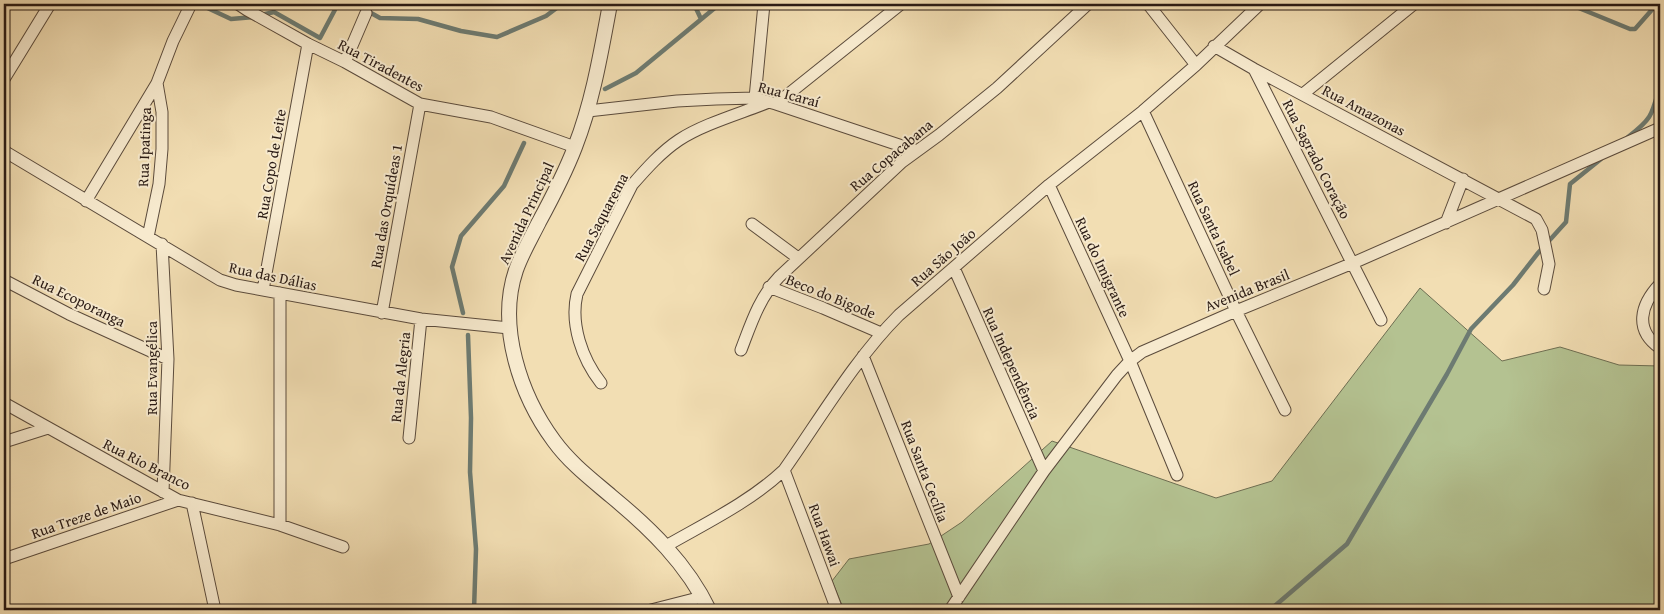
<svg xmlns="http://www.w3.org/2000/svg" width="1664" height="614" viewBox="0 0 1664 614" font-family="'Gentium Book Plus',serif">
	<rect width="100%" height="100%" fill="#f2deb3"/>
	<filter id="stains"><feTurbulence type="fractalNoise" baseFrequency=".004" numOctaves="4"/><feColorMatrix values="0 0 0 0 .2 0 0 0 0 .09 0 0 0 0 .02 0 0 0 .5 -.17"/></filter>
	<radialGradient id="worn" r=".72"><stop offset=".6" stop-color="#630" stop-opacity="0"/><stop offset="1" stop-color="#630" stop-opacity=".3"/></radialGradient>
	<path fill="#b4c291" stroke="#6e6e52" d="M1420 288 1502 361 1560 347 1619 365 1660 366V610H844L832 581 849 559 929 544 962 522 1052 441 1216 498 1272 481Z"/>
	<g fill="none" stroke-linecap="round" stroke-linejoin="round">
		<path stroke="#6d7b72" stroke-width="4.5" d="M199 4 231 19 254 17
			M355 4 380 18 418 19 461 31 497 37 546 16 562 4
			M694 4 701 19
			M1569 4 1630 29H1635L1657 4
			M261 15 274 12 320 38 338 4
			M605 89 636 73 716 7 724 4
			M1628 137C1653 118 1652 114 1660 85
			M463 313 452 267 461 236 504 186 524 143
			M468 335 471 418 470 472 476 549 474 610
			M1270 610 1347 544 1447 374 1471 329 1513 285 1538 253 1566 222 1570 184 1601 159"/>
		<defs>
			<path id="minor" d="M238 4 247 10 308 44 345 62 420 104 491 117 575 147
				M1148 4 1196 65
				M1214 46 1254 69 1536 219 1542 230 1549 264 1544 289
				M345 62 366 13
				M1254 69 1381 320
				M4 79 50 4
				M1303 94 1414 4
				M755 98 764 4
				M776 104 901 4
				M588 111 677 101 716 99 755 98 776 104 917 151
				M1143 111 1236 311 1285 410
				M4 151 220 280 236 285 421 319 509 328
				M1049 185 1130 361 1177 475
				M86 201 157 83
				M1446 223 1463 179
				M752 224 798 258
				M148 237 159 184 162 149V112L157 83 173 41 191 4
				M162 244 168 359 163 492
				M954 268 1044 471
				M4 280 69 314 168 359
				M1660 284C1640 305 1634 330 1660 348
				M769 287 823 308 881 333
				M263 290 308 44
				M382 313 420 104
				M741 350C751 324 759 298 779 277L902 162 939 135 997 88 1088 4
				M863 356 959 597
				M601 383C582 359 570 324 577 294L632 185C646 169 661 152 679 140 703 124 742 113 769 102
				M4 403 178 500 280 525 343 547
				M409 438 421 319
				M4 442 48 428
				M784 470 837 610
				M192 503 215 610
				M280 525V293
				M666 546C706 523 750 502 784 470 820 419 855 359 899 315L1049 185 1143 111 1196 65 1260 4
				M4 559 178 500
				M651 610 702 597
				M950 610 1044 471 1117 375 1130 361 1142 352 1236 311 1353 263 1660 128"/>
			<path id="tertiary" d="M610 4C601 52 593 101 575 147 565 173 552 198 539 222 531 238 522 253 516 270 497 326 520 395 554 441 570 463 591 479 611 496 650 528 687 564 709 610"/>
		</defs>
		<use href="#minor" stroke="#5b4b3c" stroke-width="13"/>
		<use href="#tertiary" stroke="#5b4b3c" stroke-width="16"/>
		<use href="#minor" stroke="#f7eace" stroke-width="11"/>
		<use href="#tertiary" stroke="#f7eace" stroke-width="14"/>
	</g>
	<g text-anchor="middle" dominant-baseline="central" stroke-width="4" stroke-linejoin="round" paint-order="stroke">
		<g font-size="15" fill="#291a14" stroke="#f7eace">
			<text transform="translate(381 65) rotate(28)">Rua Tiradentes</text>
			<text transform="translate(789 94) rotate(15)">Rua Icaraí</text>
			<text transform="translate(1364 110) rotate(28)">Rua Amazonas</text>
			<text transform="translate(144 147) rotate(-88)">Rua Ipatinga</text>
			<text transform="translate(891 155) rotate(-40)">Rua Copacabana</text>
			<text transform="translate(1317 159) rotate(63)">Rua Sagrado Coração</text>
			<text transform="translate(271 164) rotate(-80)">Rua Copo de Leite</text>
			<text transform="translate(386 206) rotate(-80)">Rua das Orquídeas 1</text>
			<text transform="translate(526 213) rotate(-65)">Avenida Principal</text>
			<text transform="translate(601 217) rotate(-62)">Rua Saquarema</text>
			<text transform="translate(1214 228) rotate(65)">Rua Santa Isabel</text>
			<text transform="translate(943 257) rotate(-41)">Rua São João</text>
			<text transform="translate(1103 267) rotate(65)">Rua do Imigrante</text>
			<text transform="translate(273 276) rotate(12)">Rua das Dálias</text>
			<text transform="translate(1247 290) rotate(-22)">Avenida Brasil</text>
			<text transform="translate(831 296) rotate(22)">Beco do Bigode</text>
			<text transform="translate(79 300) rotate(26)">Rua Ecoporanga</text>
			<text transform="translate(1012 363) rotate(66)">Rua Independência</text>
			<text transform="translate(151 368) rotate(-90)">Rua Evangélica</text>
			<text transform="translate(400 377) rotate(-84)">Rua da Alegria</text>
			<text transform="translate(147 464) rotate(27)">Rua Rio Branco</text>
			<text transform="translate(925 471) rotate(69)">Rua Santa Cecília</text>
			<text transform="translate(86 515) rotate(-19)">Rua Treze de Maio</text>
			<text transform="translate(825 535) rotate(70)">Rua Hawai</text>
		</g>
	</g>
	<rect width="1664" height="614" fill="none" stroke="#f2deb3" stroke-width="20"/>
	<rect x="5" y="5" width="1654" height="604" fill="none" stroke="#291a14" stroke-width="2.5"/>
	<rect x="10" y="10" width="1644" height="594" fill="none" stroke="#291a14"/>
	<rect width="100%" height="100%" filter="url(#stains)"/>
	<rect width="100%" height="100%" fill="url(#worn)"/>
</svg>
